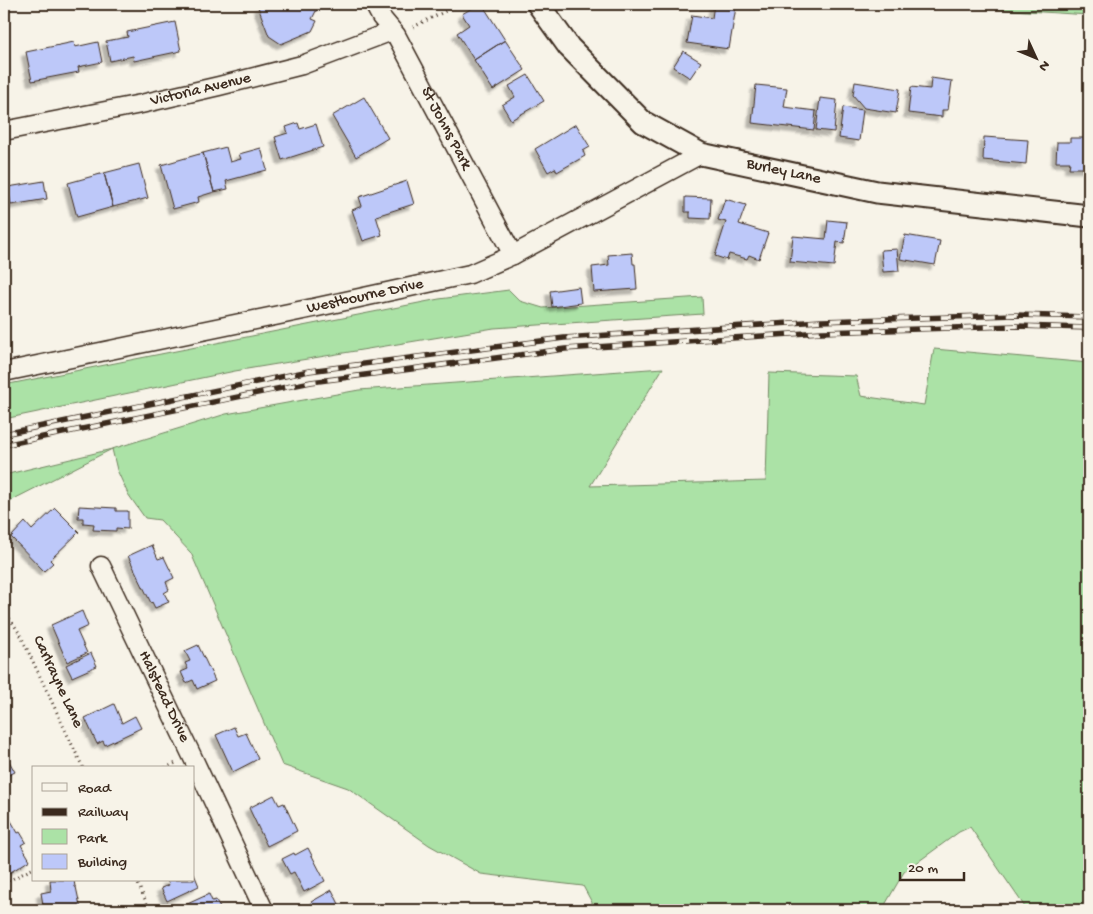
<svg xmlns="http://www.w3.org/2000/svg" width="1093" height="914" viewBox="0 0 1093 914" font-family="'Gochi Hand',sans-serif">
	<defs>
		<filter id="shadow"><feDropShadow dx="-4.5" dy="4.5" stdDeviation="1" flood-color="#0004"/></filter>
	</defs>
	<rect width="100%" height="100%" fill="#f7f3e8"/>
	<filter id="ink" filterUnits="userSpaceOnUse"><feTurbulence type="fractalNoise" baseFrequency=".02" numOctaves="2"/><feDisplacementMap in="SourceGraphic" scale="10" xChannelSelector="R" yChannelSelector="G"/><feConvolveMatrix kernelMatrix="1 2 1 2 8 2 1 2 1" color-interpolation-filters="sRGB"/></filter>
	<g filter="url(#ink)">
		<path fill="#abe2a6" stroke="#738662" d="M918 4H1089V15Z
			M509 290 520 301 543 308 702 297 703 314 494 328 235 371 4 419V385L439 299Z
			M934 349 1089 363V910H1027L970 827 959 832 904 872 882 910H596L583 886 481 874 429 845 348 788 282 765 191 553 160 520 145 518 128 494 117 470 112 449 4 504V475L112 449 226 414 359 390 663 368 590 486 766 481 769 373 856 376 861 396 924 405Z"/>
		<path fill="#bdc8f9" stroke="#3b2a1e" filter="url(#shadow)" d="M265 4H275L277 7 285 4H315L314 5 318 7 312 19 317 21 312 31 281 44 269 36 258 7Z
			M479 4H482L505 40 474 60 457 33 469 25 462 14Z
			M714 4 736 7 729 49 687 43 692 15 712 18Z
			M175 22 181 51 134 61 133 56 110 61 106 41 128 37 127 32Z
			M505 40 525 70 493 90 474 60Z
			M74 42 75 47 98 42 102 62 78 67 79 72 32 81 26 52Z
			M683 51 701 62 690 78 673 67Z
			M528 75 544 101 511 120 502 105 515 97 509 86Z
			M931 78 952 81 948 110H942V117L908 113 911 87 930 89Z
			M855 82 900 89 896 113 864 108 853 95Z
			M756 85 787 88 784 107 816 111 814 130 752 123Z
			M364 97 388 138 356 157 332 116Z
			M820 98 837 100 834 132 816 130Z
			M843 107 863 110 859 141 839 138Z
			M298 123 300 129 316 124 323 147 282 160 275 137 288 133 286 127Z
			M576 124 590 147 583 151 585 156 557 172 555 168 548 172 535 149Z
			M984 137 1028 140 1026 164 983 160Z
			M1070 138H1089V162H1088V168H1069L1070 162H1056L1057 142H1070Z
			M226 147 230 162 241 159 239 154 261 148 267 170 226 181 228 189 214 192 203 153Z
			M203 153 214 192 198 197 199 202 173 209 161 165Z
			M139 164 148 198 113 207 104 173Z
			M104 173 113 207 77 217 68 183Z
			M44 181 47 199 11 205 8 187Z
			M407 181 414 204 376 216 382 235 363 241 352 210 362 206 359 197Z
			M685 197 711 198 710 219 690 218V212H685Z
			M725 199 746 205 739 224 768 233 759 259 749 255 747 259 729 254 727 260 715 256 726 222 718 220Z
			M828 220 847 222 844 243 837 242 834 266 790 262 793 236 826 239Z
			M905 235 940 241 935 265 900 259Z
			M897 249 899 271 883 272 881 250Z
			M632 253 633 264H635L637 289 594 292 592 267 609 265 608 255Z
			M579 287 581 303 552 307 550 291Z
			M79 506 116 508V511H128V529L116 528V531L93 530 94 524 83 523V518H78Z
			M55 508 79 532 50 560 53 563 44 571 11 537 25 522 32 530Z
			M152 545 158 559 164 557 174 578 166 582 169 590 164 593 169 602 155 608 152 602 151 603 128 556Z
			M82 611 88 626 77 631 87 653 67 662 51 625Z
			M198 645 215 681 197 689 193 680 186 683 181 672 188 669 185 663 190 661 185 651Z
			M91 653 97 666 72 677 66 665Z
			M114 704 122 723 135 716 141 728 105 745 103 741 97 744 85 718Z
			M234 727 238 736 246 733 258 759 233 772 216 735Z
			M4 752 15 772 7 776 9 779 4 782Z
			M274 795 279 805 284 803 297 831 267 846 249 808Z
			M10 819 18 833 20 832 26 842 21 845 30 860 6 875 4 871V822Z
			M308 848 325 881 304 892 294 872 290 874 282 859 294 853 295 855Z
			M194 874 199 886 167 901 161 888 169 885 167 880H194Z
			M50 880H74L75 887H76L81 910H44L41 893 51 891Z
			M332 890 342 910H315L311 902Z
			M209 894 212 901 216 900 221 910H185L183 906Z"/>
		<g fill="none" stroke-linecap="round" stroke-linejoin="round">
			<defs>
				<g id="minor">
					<path id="s1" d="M374 4 381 17 396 35 513 255"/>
					<path id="s2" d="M4 131 141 104 219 86 302 65 392 31"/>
					<path id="s3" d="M4 372 313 308 470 274 513 255 701 154"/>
					<path id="s4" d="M101 566 192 756 264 910"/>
				</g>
				<g id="tertiary">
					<path id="s5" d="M538 4 569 47 643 122 701 154 877 192 1089 216"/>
				</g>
			</defs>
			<use href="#minor" stroke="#3b2a1e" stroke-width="21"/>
			<use href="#tertiary" stroke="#3b2a1e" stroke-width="25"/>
			<path stroke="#3b2a1e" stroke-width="3" stroke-dasharray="1 4" stroke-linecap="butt" d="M413 27 460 4
				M4 610 20 634 83 768
				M165 768 176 763
				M136 880 150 910
				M4 883 34 868"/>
			<use href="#minor" stroke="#f7f3e8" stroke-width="18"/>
			<use href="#tertiary" stroke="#f7f3e8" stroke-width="21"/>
			<defs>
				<path id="rail" d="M4 434 309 371 564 338 821 321 1016 315 1089 317
					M4 445 311 382 565 349 822 332 1016 326 1089 328"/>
			</defs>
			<use href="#rail" stroke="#3b2a1e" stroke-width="5.5"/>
			<use href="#rail" stroke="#f7f3e8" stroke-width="4" stroke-dasharray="11" stroke-linecap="butt"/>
		</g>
	</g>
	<g text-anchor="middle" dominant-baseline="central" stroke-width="4" stroke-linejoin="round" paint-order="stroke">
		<g font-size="16" fill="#3b2a1e" stroke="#f7f3e8">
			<text stroke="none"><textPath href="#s2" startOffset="201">Victoria Avenue</textPath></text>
			<text stroke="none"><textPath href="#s1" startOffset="144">St Johns Park</textPath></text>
			<text stroke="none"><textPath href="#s5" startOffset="309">Burley Lane</textPath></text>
			<text stroke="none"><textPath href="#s3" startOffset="369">Westbourne Drive</textPath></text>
			<text transform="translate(57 682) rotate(65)">Carlrayne Lane</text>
			<text stroke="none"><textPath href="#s4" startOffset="145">Halstead Drive</textPath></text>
		</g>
	</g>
	<rect width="1093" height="914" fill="none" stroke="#f7f3e8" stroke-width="20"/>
	<rect x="10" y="10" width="1073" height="894" fill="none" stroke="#3b2a1e" stroke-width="2" filter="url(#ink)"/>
	<rect x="32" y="766" width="162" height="115" fill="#f7f3e8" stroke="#aca397"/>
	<rect x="42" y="783" width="25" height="8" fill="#f7f3e8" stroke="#aca397"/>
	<text x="78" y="792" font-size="15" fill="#3b2a1e">Road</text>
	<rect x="42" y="808" width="25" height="8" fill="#3b2a1e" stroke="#aca397"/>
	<text x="78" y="816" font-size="15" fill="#3b2a1e">Railway</text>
	<rect x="42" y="829" width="25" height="15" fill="#abe2a6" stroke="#aca397"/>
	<text x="78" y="842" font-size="15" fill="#3b2a1e">Park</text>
	<rect x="42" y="854" width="25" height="15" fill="#bdc8f9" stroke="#aca397"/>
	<text x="78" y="866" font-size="15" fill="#3b2a1e">Building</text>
	<g transform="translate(1036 58) rotate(134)" stroke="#f7f3e8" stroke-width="4" paint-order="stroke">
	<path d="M0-4L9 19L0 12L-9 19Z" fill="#3b2a1e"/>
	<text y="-8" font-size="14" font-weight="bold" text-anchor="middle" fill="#3b2a1e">N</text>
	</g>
	<path d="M900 872v8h64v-8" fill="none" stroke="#3b2a1e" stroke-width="2.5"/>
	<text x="908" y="872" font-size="15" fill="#3b2a1e" stroke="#f7f3e8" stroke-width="4" paint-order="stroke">20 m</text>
</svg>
